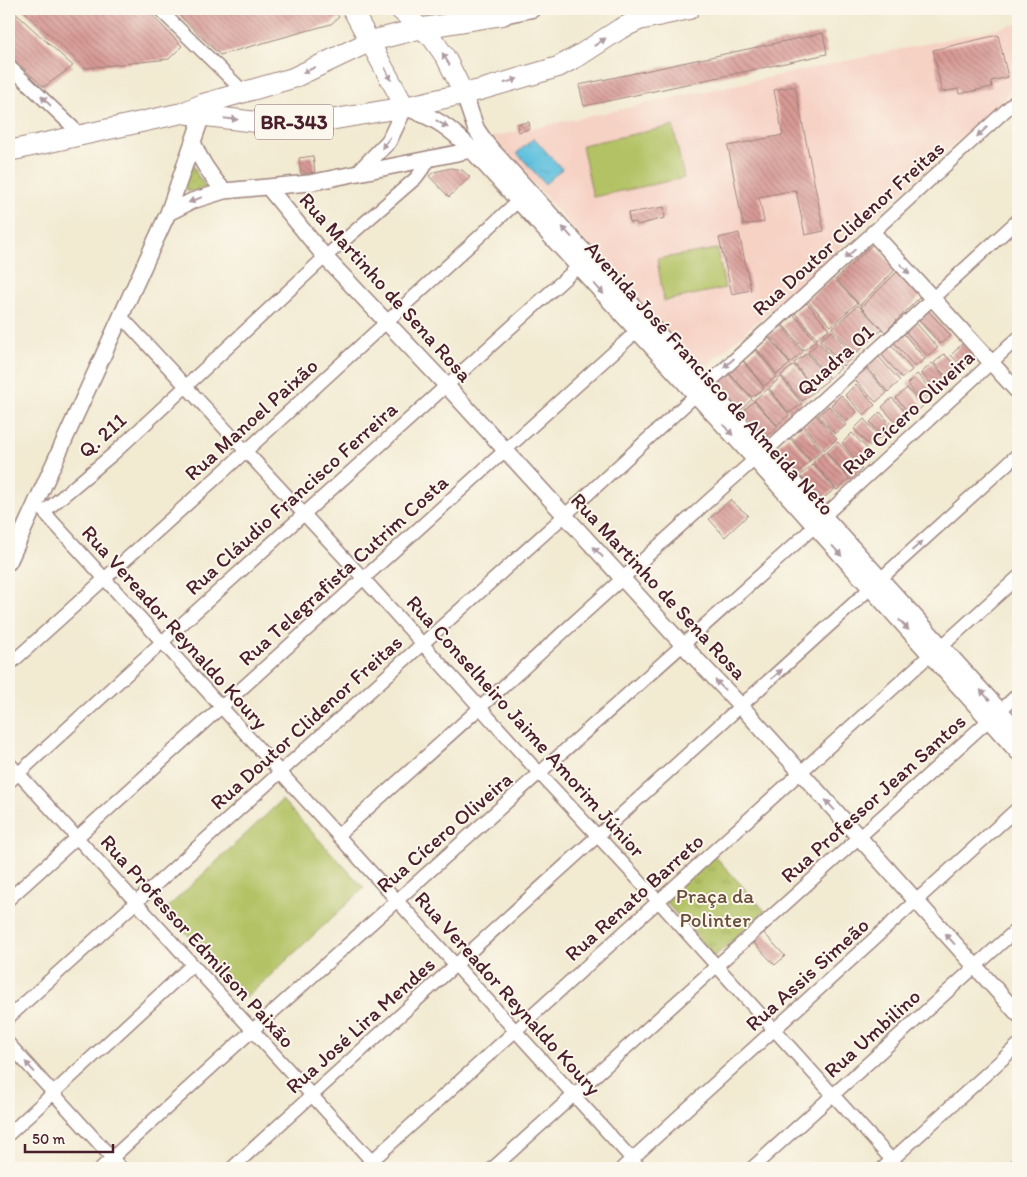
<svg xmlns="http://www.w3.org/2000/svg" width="1027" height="1177" viewBox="0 0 1027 1177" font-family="Itim,sans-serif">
	<defs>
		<pattern id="grass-dots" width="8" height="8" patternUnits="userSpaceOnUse" patternTransform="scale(1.25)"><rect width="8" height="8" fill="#b3c265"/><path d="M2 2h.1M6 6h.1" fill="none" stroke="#9ba658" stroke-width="1.8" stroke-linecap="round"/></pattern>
		<pattern id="park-tufts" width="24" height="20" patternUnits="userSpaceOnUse" patternTransform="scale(1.25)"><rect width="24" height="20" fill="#b3c265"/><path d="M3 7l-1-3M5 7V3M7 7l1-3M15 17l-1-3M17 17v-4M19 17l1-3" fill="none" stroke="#9ba658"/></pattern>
		<pattern id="water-ripples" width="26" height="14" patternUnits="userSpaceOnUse" patternTransform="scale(1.25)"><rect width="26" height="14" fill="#60c1de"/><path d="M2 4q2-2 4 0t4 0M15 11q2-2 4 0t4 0" fill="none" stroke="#55a5bf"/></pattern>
		<pattern id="building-back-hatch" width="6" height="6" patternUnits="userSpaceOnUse" patternTransform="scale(1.25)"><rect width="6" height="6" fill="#d89a95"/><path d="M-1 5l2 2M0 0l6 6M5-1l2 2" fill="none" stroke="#b17d7a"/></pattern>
	</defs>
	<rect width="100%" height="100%" fill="#fbf7ec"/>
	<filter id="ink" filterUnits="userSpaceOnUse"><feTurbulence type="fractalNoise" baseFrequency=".02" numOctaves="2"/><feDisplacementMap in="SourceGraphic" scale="10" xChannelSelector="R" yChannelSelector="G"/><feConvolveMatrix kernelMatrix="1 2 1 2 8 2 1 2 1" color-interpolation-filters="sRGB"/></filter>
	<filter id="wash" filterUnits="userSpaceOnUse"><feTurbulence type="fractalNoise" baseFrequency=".0096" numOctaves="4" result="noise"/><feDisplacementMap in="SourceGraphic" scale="20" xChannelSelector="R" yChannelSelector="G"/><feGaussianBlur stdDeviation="1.12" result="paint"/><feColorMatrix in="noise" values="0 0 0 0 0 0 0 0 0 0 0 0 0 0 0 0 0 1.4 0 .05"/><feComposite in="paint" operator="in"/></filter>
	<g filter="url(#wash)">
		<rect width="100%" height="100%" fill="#f2ead1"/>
		<path fill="#f6d2c4" d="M1018 24V85L862 228 701 371 492 137Z"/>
		<path fill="url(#grass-dots)" stroke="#7e7048" d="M192 163 198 176 206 187C198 190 189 195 183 186Z"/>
		<path fill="url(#park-tufts)" stroke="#7e7048" d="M714 855 765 911 714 957 664 900Z"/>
		<path fill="#b3c265" stroke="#7e7048" d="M673 126 684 178 593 197 582 145Z
			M717 249 725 288 664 301 657 259Z
			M282 800 364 888 246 998 165 910Z"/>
		<path fill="url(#water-ripples)" stroke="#557084" d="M534 138 562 169 545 184 517 153Z"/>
		<g id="blocks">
			<path fill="url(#building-back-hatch)" d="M9 9H11L73 66 44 87 9 55Z
				M22 9H146L182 46 169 59 84 68Z
				M173 9H332L339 17 331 24 220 55Z
				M823 33 827 54 584 106 579 85Z
				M998 35 1008 77 991 81 992 87 959 94 958 89 942 92 933 50Z
				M795 86 824 231 805 235 796 190 759 197 764 222 743 225 728 146 783 135 774 90Z
				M529 122 530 129 518 132 517 124Z
				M313 156 315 172 301 174 299 158Z
				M451 168 462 170 470 177 449 197 429 176 434 172Z
				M664 207 665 218 637 225 636 222 630 223 628 213Z
				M739 233 751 290 732 294 719 238Z
				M873 244 896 269 860 305 836 279Z
				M898 271 921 296 885 332 861 307Z
				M833 278 857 303 831 326 807 300Z
				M807 303 829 329 817 339 795 313Z
				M858 305 882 330 856 353 832 328Z
				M929 311 951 336 940 344 919 320Z
				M794 315 816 341 804 350 783 325Z
				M916 323 938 348 927 356 906 332Z
				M782 326 803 352 790 363 769 336Z
				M832 331 854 356 843 366 820 340Z
				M904 334 925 359 915 367 894 342Z
				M769 338 790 364 777 374 756 348Z
				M819 342 841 368 829 378 808 352Z
				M963 343 976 357 963 368 951 355Z
				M891 345 912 370 902 378 881 354Z
				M756 350 777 376 764 386 743 360Z
				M807 353 828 380 815 390 794 363Z
				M944 354 961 371 950 381 934 363Z
				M878 356 900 381 888 392 866 366Z
				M743 361 764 388 752 397 729 373Z
				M932 363 948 380 937 390 921 373Z
				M794 365 815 391 802 401 781 375Z
				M865 367 887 393 876 402 853 378Z
				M729 374 752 399 740 411 716 386Z
				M917 374 933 392 923 401 907 384Z
				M781 377 802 404 789 413 769 388Z
				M856 384 875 405 864 415 845 395Z
				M907 388 923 406 912 416 896 398Z
				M768 389 789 415 777 425 754 400Z
				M841 395 857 412 846 422 831 405Z
				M892 398 908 415 898 425 882 407Z
				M754 401 778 427 765 438 741 413Z
				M829 406 846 425 835 434 818 415Z
				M880 412 896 430 886 439 870 422Z
				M816 415 837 439 824 450 804 426Z
				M864 419 880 437 870 446 854 429Z
				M802 427 822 451 811 460 791 437Z
				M852 433 868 450 857 460 842 443Z
				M788 436 810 461 797 473 775 449Z
				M838 442 862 469 850 480 827 452Z
				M825 452 849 479 837 490 813 462Z
				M813 464 835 489 821 500 800 476Z
				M730 500 748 515 725 537 709 519Z
				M763 932 785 956 775 965 753 942Z"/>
		</g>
	</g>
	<g filter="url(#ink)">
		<use href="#blocks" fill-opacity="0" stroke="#9e847e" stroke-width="1"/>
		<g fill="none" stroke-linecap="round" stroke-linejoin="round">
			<defs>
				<path id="minor" d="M159 9 244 92
					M9 66 81 135
					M431 158 416 178 325 257 113 454 44 512 640 1168
					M120 315 363 578 540 774 659 902 899 1168
					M766 451 1018 220
					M824 516 1018 338
					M942 646 1018 577
					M9 665 246 451 518 201
					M1000 711 1018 694
					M9 763 378 1168
					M9 782 162 642 579 266
					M338 835C478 711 615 584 755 459
					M9 899 637 331
					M9 1017 564 516 1018 99
					M9 1044 121 1168
					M9 1134 192 965
					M101 1168C336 952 577 741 815 526
					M232 1168 1018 454
					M364 1168 931 654
					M493 1168 990 719
					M622 1168 1018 808
					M752 1168 1018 928
					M883 1168 1018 1045
					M1013 1168 1018 1164"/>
				<path id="tertiary" d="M193 142C200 161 210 175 224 191
					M358 173 389 141 405 107
					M268 187 325 257 446 385 683 645 741 706 1018 1014
					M168 213 192 201 224 191 309 183 472 150
					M873 233 1018 392
					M9 562 168 213 202 116"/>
				<path id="secondary" d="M503 15 532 9
					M464 94 476 129 487 145 1018 731
					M405 107C436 118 449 127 472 150L755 459 1018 752"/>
				<path id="primary" d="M352 9 405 107
					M399 9 432 38 446 58 464 94"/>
				<path id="trunk" d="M182 113 256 122H295L330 120 405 107 480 90 558 67 580 55 620 29 639 20 689 9
					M9 151 182 113 203 104 293 78 371 41 422 28 503 15"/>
			</defs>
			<use href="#minor" stroke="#9e847e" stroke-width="15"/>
			<use href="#tertiary" stroke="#9e847e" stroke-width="18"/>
			<use href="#secondary" stroke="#9e847e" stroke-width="19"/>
			<use href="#primary" stroke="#9e847e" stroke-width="21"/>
			<use href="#trunk" stroke="#9e847e" stroke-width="22"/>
			<use href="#minor" stroke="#fff" stroke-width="12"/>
			<use href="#tertiary" stroke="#fff" stroke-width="15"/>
			<use href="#secondary" stroke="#fff" stroke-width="16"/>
			<use href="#primary" stroke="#fff" stroke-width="19"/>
			<use href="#trunk" stroke="#fff" stroke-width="20"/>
		</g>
		<defs><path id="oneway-solid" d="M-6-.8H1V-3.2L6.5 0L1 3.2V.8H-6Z" transform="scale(1.25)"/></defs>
		<g fill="#ae9aa0">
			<use href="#oneway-solid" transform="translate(600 42) rotate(-33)"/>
			<use href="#oneway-solid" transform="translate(446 59) rotate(-121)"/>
			<use href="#oneway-solid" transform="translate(309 70) rotate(155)"/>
			<use href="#oneway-solid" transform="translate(388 74) rotate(63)"/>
			<use href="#oneway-solid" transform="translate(511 81) rotate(-17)"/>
			<use href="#oneway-solid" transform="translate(46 101) rotate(-136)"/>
			<use href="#oneway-solid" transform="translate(231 119) rotate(6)"/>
			<use href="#oneway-solid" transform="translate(442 124) rotate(32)"/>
			<use href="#oneway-solid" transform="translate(982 132) rotate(137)"/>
			<use href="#oneway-solid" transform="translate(386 143) rotate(126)"/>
			<use href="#oneway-solid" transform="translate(195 200) rotate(158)"/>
			<use href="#oneway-solid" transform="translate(567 232) rotate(-132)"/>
			<use href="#oneway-solid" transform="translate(850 254) rotate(138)"/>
			<use href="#oneway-solid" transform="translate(905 269) rotate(48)"/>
			<use href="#oneway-solid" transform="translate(599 289) rotate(48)"/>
			<use href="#oneway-solid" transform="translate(729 363) rotate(138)"/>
			<use href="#oneway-solid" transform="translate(728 430) rotate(47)"/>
			<use href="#oneway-solid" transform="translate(917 546) rotate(-42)"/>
			<use href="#oneway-solid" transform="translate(837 551) rotate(48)"/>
			<use href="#oneway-solid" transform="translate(598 552) rotate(-133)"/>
			<use href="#oneway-solid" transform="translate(904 625) rotate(47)"/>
			<use href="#oneway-solid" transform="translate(777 674) rotate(-42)"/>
			<use href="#oneway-solid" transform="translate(720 685) rotate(-134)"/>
			<use href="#oneway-solid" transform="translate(985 695) rotate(-132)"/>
			<use href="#oneway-solid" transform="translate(830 805) rotate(-132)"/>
			<use href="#oneway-solid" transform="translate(950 939) rotate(-132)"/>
			<use href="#oneway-solid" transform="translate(30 1067) rotate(-132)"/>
		</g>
	</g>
	<g text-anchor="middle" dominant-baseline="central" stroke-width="4" stroke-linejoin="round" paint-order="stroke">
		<rect fill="#fbf7ec" stroke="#7f6065" stroke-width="1" x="255" y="104.5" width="78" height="35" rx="4"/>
		<g font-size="20" font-weight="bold" fill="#4a1f2b">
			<text x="294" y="122">BR-343</text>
		</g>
		<g font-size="21" fill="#4a1f2b" stroke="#fbf7ec">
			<text transform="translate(848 228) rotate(-42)">Rua Doutor Clidenor Freitas</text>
			<text transform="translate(386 287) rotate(48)">Rua Martinho de Sena Rosa</text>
			<text transform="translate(835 360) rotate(-42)">Quadra 01</text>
			<text transform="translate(710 378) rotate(48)">Avenida José Francisco de Almeida Neto</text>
			<text transform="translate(908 412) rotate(-43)">Rua Cícero Oliveira</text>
			<text transform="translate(251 419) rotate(-42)">Rua Manoel Paixão</text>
			<text transform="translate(102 435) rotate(-42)">Q. 211</text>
			<text transform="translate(291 498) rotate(-42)">Rua Cláudio Francisco Ferreira</text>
			<text transform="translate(343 570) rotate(-42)">Rua Telegrafista Cutrim Costa</text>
			<text transform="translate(659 586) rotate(47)">Rua Martinho de Sena Rosa</text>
			<text transform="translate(175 627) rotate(48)">Rua Vereador Reynaldo Koury</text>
			<text transform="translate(306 722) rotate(-42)">Rua Doutor Clidenor Freitas</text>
			<text transform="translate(526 726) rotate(48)">Rua Conselheiro Jaime Amorim Júnior</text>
			<text transform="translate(873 798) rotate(-42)">Rua Professor Jean Santos</text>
			<text transform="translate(444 832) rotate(-41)">Rua Cícero Oliveira</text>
			<text transform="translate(634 897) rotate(-42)">Rua Renato Barreto</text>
			<text transform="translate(198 941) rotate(48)">Rua Professor Edmilson Paixão</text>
			<text transform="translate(807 974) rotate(-42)">Rua Assis Simeão</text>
			<text transform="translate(508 993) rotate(48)">Rua Vereador Reynaldo Koury</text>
			<text transform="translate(360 1025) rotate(-42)">Rua José Lira Mendes</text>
			<text transform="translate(872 1033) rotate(-42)">Rua Umbilino</text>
		</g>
		<g font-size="21" fill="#6a503c" stroke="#fbf7ec">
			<text x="715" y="895">Praça da<tspan x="715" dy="24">Polinter</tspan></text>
		</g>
	</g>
	<rect width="1027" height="1177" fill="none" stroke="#fbf7ec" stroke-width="30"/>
	<path d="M25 1144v8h88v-8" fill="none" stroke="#4a1f2b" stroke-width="2.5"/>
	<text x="32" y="1144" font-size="15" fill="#4a1f2b" stroke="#fbf7ec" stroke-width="4" paint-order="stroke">50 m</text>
</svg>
